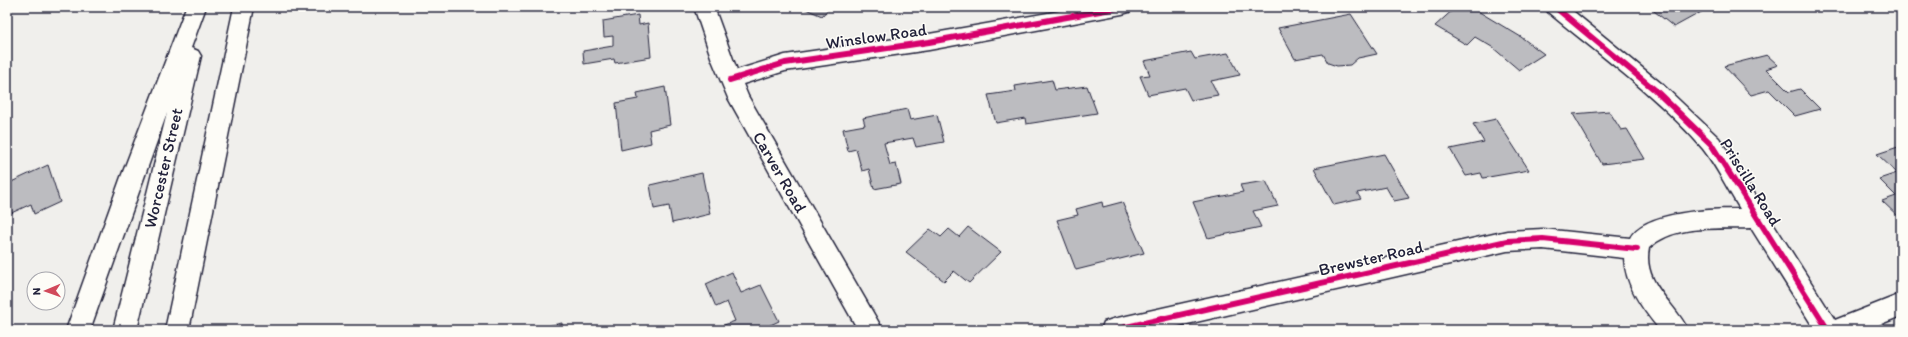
<svg xmlns="http://www.w3.org/2000/svg" width="1908" height="337" viewBox="0 0 1908 337" font-family="Itim,sans-serif">
	<rect width="100%" height="100%" fill="#f0efec"/>
	<filter id="ink" filterUnits="userSpaceOnUse"><feTurbulence type="fractalNoise" baseFrequency=".025" numOctaves="2"/><feDisplacementMap in="SourceGraphic" scale="8" xChannelSelector="R" yChannelSelector="G"/><feConvolveMatrix kernelMatrix="1 2 1 2 8 2 1 2 1" color-interpolation-filters="sRGB"/></filter>
	<g filter="url(#ink)">
		<path fill="#bcbcc0" stroke="#22223b" d="M801 7H830L822 16Z
			M1456 7H1471L1521 37 1544 54 1519 70 1492 47 1475 37 1467 45 1435 26Z
			M1649 7H1701L1705 10 1674 27Z
			M1351 14 1377 54 1358 58 1350 65 1337 66 1328 63 1323 54 1295 59 1278 28Z
			M638 15 639 25 648 23 651 57 615 63 614 59 584 64 583 51 613 46V36L604 37 603 21Z
			M1191 52 1195 59 1228 53 1240 75 1211 81 1218 95 1191 100 1185 88 1148 95 1140 76 1150 75 1144 61Z
			M1767 55 1778 65 1766 69 1789 92 1800 89 1820 109 1795 116 1769 90 1751 95 1724 66Z
			M1052 80 1055 90 1087 86 1097 113 1026 124 1025 118 996 123 988 95 1016 91 1015 86Z
			M665 87 670 125 649 130 651 143 621 150 616 103 638 99 637 93Z
			M907 109 910 120 937 115 944 142 916 147 913 138 884 143 890 165 896 164 901 184 874 189 869 169 862 171 856 149 848 151 843 129 865 125 863 118Z
			M1609 111 1621 130 1627 129 1645 159 1602 164 1573 114Z
			M1496 119 1529 170 1483 178 1481 173 1466 176 1450 149 1484 142 1473 124Z
			M1901 146V219L1882 201 1896 196 1879 179 1897 173 1877 154Z
			M1384 154 1409 198 1394 201 1386 187 1357 193 1361 199 1334 205 1314 168Z
			M48 165 60 202 34 214 31 204 7 215V184Z
			M702 173 710 214 672 223 669 206 654 209 650 185Z
			M1266 181 1278 206 1253 211 1261 227 1208 238 1193 202 1243 192 1240 185Z
			M1102 202 1103 207 1122 202 1144 253 1076 270 1057 220 1078 215 1076 209Z
			M968 227 1001 252 969 283 954 271 944 281 906 252 930 229 941 237 949 229 959 237Z
			M732 272 741 293 761 285 779 321 760 330H726L724 325 735 321 727 302 716 307 706 284Z
			M562 323V330H527Z"/>
		<g fill="none" stroke-linecap="round" stroke-linejoin="round">
			<defs>
				<path id="minor" d="M694 7H714L737 70 785 55 929 34 1082 7H1132L1129 12 1122 14 929 50 785 71 743 84 748 96 883 330H858L728 98 712 60Z
					M1545 7H1568L1662 84 1719 138 1835 320 1901 294V316L1866 330H1815L1751 228C1718 229 1674 224 1649 248 1642 284 1675 302 1688 330H1660C1643 310 1625 285 1624 258L1543 249 1507 251 1161 330H1101L1104 322 1113 319 1507 231 1543 229 1630 238C1644 211 1713 209 1740 209 1728 190 1717 167 1703 149 1661 99 1598 54 1548 12Z"/>
				<path id="trunk" d="M186 7H206L191 48 198 51 201 56 137 330H113L167 113 90 330H66L121 177Z
					M234 7H254L189 330H165Z"/>
			</defs>
			<use href="#minor" stroke="#22223b" stroke-width="3"/>
			<use href="#trunk" stroke="#22223b" stroke-width="3"/>
			<use href="#minor" fill="#fdfcf7" fill-rule="evenodd"/>
			<use href="#trunk" fill="#fdfcf7" fill-rule="evenodd"/>
			<defs>
				<path id="cycleway" d="M1555 7 1655 90 1711 144 1828 330
					M730 80 785 63 929 42 1122 7
					M1113 330 1507 241 1543 239 1637 249"/>
			</defs>
			<use href="#cycleway" stroke="#fdfcf7" stroke-width="8"/>
			<use href="#cycleway" stroke="#d6006c" stroke-width="6"/>
		</g>
	</g>
	<g text-anchor="middle" dominant-baseline="central" stroke-width="3" stroke-linejoin="round" paint-order="stroke">
		<g font-size="17" fill="#22223b" stroke="#fdfcf7">
			<text transform="translate(876 36) rotate(-8)">Winslow Road</text>
			<text transform="translate(163 168) rotate(-77)">Worcester Street</text>
			<text transform="translate(780 172) rotate(60)">Carver Road</text>
			<text transform="translate(1751 182) rotate(58)">Priscilla Road</text>
			<text transform="translate(1371 258) rotate(-13)">Brewster Road</text>
		</g>
	</g>
	<rect width="1908" height="337" fill="none" stroke="#fdfcf7" stroke-width="24"/>
	<rect x="12" y="12" width="1884" height="313" fill="none" stroke="#22223b" stroke-width="1.5" filter="url(#ink)"/>
	<g transform="translate(46 291) rotate(268)"><circle r="19" fill="#fdfcf7" stroke="#a5a5ac"/>
	<path d="M0-3L7 15L0 10L-7 15Z" fill="#d1495b"/>
	<text y="-6" font-size="11" font-weight="bold" text-anchor="middle" fill="#22223b">N</text>
	</g>
</svg>
